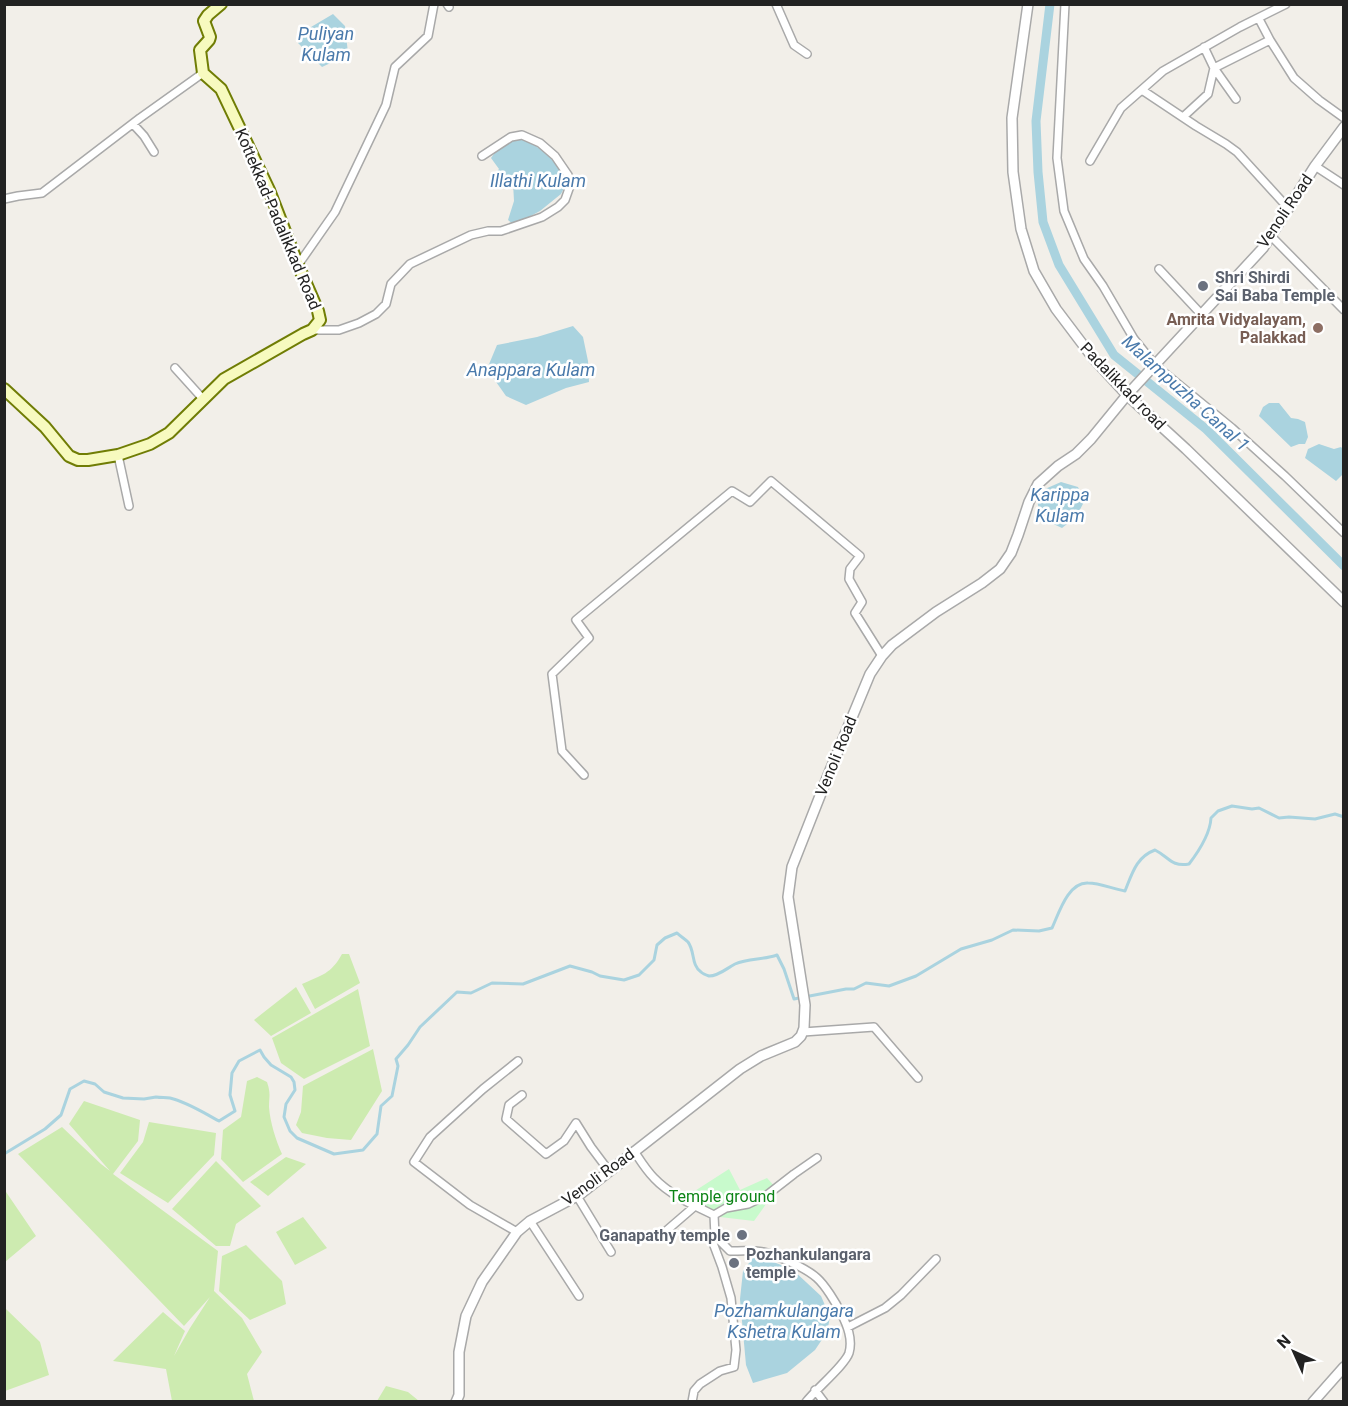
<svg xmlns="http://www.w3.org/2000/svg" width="1348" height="1406" viewBox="0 0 1348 1406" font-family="Roboto,sans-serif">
	<rect width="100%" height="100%" fill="#f2efe9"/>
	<path fill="#cdebb0" d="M342 954H349L360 983 315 1009 302 984C322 975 331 974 342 954Z
		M296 987 311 1013 271 1036 254 1020Z
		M358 989 370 1046 304 1079 281 1063 272 1038Z
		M373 1049 382 1091 351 1140 327 1138 302 1133 296 1125 301 1112 303 1086Z
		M257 1077 267 1082C271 1094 269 1096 269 1107 270 1122 276 1141 282 1154L243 1182 221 1159 223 1130 241 1117 247 1081Z
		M84 1101 140 1120 138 1141 113 1174 218 1251 214 1291 242 1318 262 1352 247 1374 254 1401H172L166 1369 113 1361 163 1312 185 1331 174 1356 190 1328 210 1297 184 1326 18 1154 62 1127 101 1164 110 1171 69 1124Z
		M149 1122 216 1133 214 1155 168 1203 120 1173 143 1142Z
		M286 1157 306 1164 268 1196 250 1182Z
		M216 1161 261 1206 236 1224 230 1246H216L172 1209Z
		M4 1189 36 1236 5 1262H4Z
		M303 1217 327 1248 295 1265 276 1232Z
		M246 1245 282 1281 286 1304 250 1320 219 1291 222 1256Z
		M5 1308 40 1342 49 1375 5 1391Z
		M386 1386 408 1392 419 1401H377Z"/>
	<path fill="#c8facc" d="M729 1169 740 1190 767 1178 777 1189 754 1221 720 1217 687 1196Z"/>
	<path fill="#aad3df" d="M333 14 345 26 348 53 339 59 322 67 298 43 311 27Z
		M521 136 543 151 570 177 561 194 540 211 514 225 508 220 514 201 513 183 504 176 495 174 499 169 491 158 496 151Z
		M573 326 583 337 588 361 589 382 566 388 526 405 506 396 487 369 497 345 537 337Z
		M1269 403H1279L1291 418 1298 419 1305 422 1308 437 1305 444H1299L1291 447 1259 416 1263 407Z
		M1319 444 1334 449 1341 447 1343 449V474L1336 481 1305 458 1308 449Z
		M1061 482 1078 487 1084 502 1076 517 1062 528C1045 520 1039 518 1037 498L1045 489Z
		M755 1255 792 1269 821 1296 830 1317 827 1332 815 1350 787 1373 753 1383 746 1365 740 1299 743 1271Z"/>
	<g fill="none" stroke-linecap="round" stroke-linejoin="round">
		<path stroke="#aad3df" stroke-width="3" d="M4 1154 45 1129 61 1115 70 1089 84 1081 95 1084 104 1092 123 1098 144 1099 156 1097C161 1098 166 1097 170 1098 187 1102 204 1113 219 1121L235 1111 230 1095 232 1073 239 1061 260 1050 264 1057 271 1065 291 1077 294 1082 295 1090 286 1104 284 1117 290 1131 297 1138 334 1154 363 1150 377 1134 381 1106 392 1096 398 1066 396 1059 408 1045 420 1027 457 992 471 993 492 983 523 984 570 966 592 972 600 976 624 980 639 975 654 960 657 945 665 938 677 933C680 936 685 939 688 942 695 951 691 965 701 972 703 974 706 975 709 976 719 976 727 968 735 964 748 958 763 960 777 955L784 969 794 999 846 989H854L866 983 889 986 916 976 961 949 992 940 1013 930 1039 931 1052 928C1059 913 1068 882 1088 883 1100 883 1113 889 1125 891 1132 874 1136 857 1155 850 1169 857 1171 867 1189 864 1199 851 1210 835 1211 818L1218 811 1232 806 1252 809 1259 808 1279 818 1289 817 1315 819 1335 814 1344 817"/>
		<path stroke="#aad3df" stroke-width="9" d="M1050 4 1036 121 1038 172 1043 222 1059 265 1114 355 1206 429 1344 566"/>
		<defs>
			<path id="minor" d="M447 4 449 7
				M776 4 794 45 807 54
				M1065 4 1057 158 1064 211 1084 259 1103 286 1134 339 1155 365 1232 428 1285 476 1344 533
				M1270 40 1294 78 1319 100 1344 118
				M1204 47 1214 68 1236 99
				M1142 90 1196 126 1226 144 1237 152 1289 209
				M1183 117 1208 94 1214 68 1270 40 1259 19
				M133 124 144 136 154 152
				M1090 161 1121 108 1163 71 1240 27 1286 4
				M1315 166 1344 185
				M4 199 18 196 42 193 140 118 203 73
				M1271 236 1344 310
				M298 265 335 212 386 105 395 67 428 36 434 4
				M1159 269 1201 314
				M312 330H339L359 323 376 314 386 304 391 284 410 264 471 235 488 231H501L542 217 558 207 565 200 571 183 568 175 555 156 540 143 522 135 511 137 482 156
				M175 368 203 399
				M118 455 129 506
				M584 775 562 751 552 674 589 638 576 620 732 491 750 502 771 481 860 556 850 569 849 579 862 602 855 613 882 656
				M803 1032 874 1027 918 1078
				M522 1095 509 1105 506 1119 546 1154 564 1141 576 1123 591 1147 609 1171
				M634 1151C640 1160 646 1170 654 1178 670 1195 693 1205 714 1215L715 1236 713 1243 722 1267 731 1298 736 1350 734 1367 720 1371 700 1384 694 1391 692 1402
				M577 1196 611 1252
				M714 1215 726 1208 748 1204 767 1195 794 1174 817 1158
				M530 1221 579 1296
				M666 1231 695 1206
				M517 1232 470 1205 414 1162 430 1137 483 1089 518 1061
				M715 1236 730 1251C740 1251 752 1250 763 1252 777 1255 806 1268 817 1278 825 1285 836 1303 841 1313 847 1325 853 1339 849 1353 845 1365 816 1389 806 1402
				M848 1327 885 1308 901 1295 936 1259
				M815 1390 824 1402"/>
			<path id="tertiary" d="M1028 4 1012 118 1013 172 1021 229 1034 271 1056 309 1093 358 1127 395 1186 449 1344 602
				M456 1402 459 1395V1352L466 1316 482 1282 517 1232 530 1221 579 1195 740 1069 761 1056 795 1042 801 1036 804 1028 805 1005 788 897 792 867 829 773 870 674 882 656 892 645 936 612 982 583 1000 569 1011 553 1018 535 1029 502 1038 484 1058 466 1076 454 1091 439 1127 395 1263 248 1315 166 1344 127
				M1313 1402 1344 1367"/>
			<path id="secondary" d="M4 389 45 427 69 456 78 460H88L118 455 150 444 169 433 224 379 303 334 312 330 320 320 318 311 298 265 269 190 221 89 203 73 200 50 209 40 210 37 204 21 208 15 221 4"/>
		</defs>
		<use href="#minor" stroke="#a9a9a9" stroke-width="10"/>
		<use href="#tertiary" stroke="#a9a9a9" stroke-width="12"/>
		<use href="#secondary" stroke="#707d05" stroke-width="14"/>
		<use href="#minor" stroke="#fff" stroke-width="7"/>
		<use href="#tertiary" stroke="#fff" stroke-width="9"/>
		<use href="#secondary" stroke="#f7fabf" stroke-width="10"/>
	</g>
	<g fill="#6b7280" stroke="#fff" stroke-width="2">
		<circle cx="1203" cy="286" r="6"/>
		<circle cx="742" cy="1235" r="6"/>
		<circle cx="734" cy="1263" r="6"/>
	</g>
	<circle fill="#8d6e63" stroke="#fff" stroke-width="2" cx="1318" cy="328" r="6"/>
	<g text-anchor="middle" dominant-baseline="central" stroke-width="5" stroke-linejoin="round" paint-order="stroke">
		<g font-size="16" fill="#222" stroke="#fff">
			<text transform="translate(1285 211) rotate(-56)">Venoli Road</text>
			<text transform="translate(278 219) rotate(67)">Kottekkad-Padalikkad Road</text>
			<text transform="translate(1123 386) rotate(46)">Padalikkad road</text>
			<text transform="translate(836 756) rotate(-68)">Venoli Road</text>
			<text transform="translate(598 1177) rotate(-36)">Venoli Road</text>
		</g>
		<g font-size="16" font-weight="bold" fill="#5b616d" stroke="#fff" text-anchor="start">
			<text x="1215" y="277">Shri Shirdi<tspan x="1215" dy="18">Sai Baba Temple</tspan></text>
			<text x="730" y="1235" text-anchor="end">Ganapathy temple</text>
			<text x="746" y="1254">Pozhankulangara<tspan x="746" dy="18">temple</tspan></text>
		</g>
		<g font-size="16" font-weight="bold" fill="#785e54" stroke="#fff" text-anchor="end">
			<text x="1306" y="319">Amrita Vidyalayam,<tspan x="1306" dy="18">Palakkad</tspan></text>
		</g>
		<g font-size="16" fill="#0c8416" stroke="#fff">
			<text x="722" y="1196">Temple ground</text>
		</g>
		<g font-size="18" font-style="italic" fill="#4a7aab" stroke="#fff">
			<text x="326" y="33">Puliyan<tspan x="326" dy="21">Kulam</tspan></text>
			<text x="538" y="180">Illathi Kulam</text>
			<text x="531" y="369">Anappara Kulam</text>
			<text transform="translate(1186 393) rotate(42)">Malampuzha Canal 1</text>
			<text x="1060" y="494">Karippa<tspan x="1060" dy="21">Kulam</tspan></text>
			<text x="784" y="1310">Pozhamkulangara<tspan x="784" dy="21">Kshetra Kulam</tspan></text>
		</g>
	</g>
	<rect width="1348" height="1406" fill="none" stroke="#222222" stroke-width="12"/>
	<g transform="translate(1294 1352) rotate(315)" stroke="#ffffff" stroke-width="4.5" paint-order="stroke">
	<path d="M0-4.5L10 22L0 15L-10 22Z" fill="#222222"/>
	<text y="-9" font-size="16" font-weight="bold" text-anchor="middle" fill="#222222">N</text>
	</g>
</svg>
